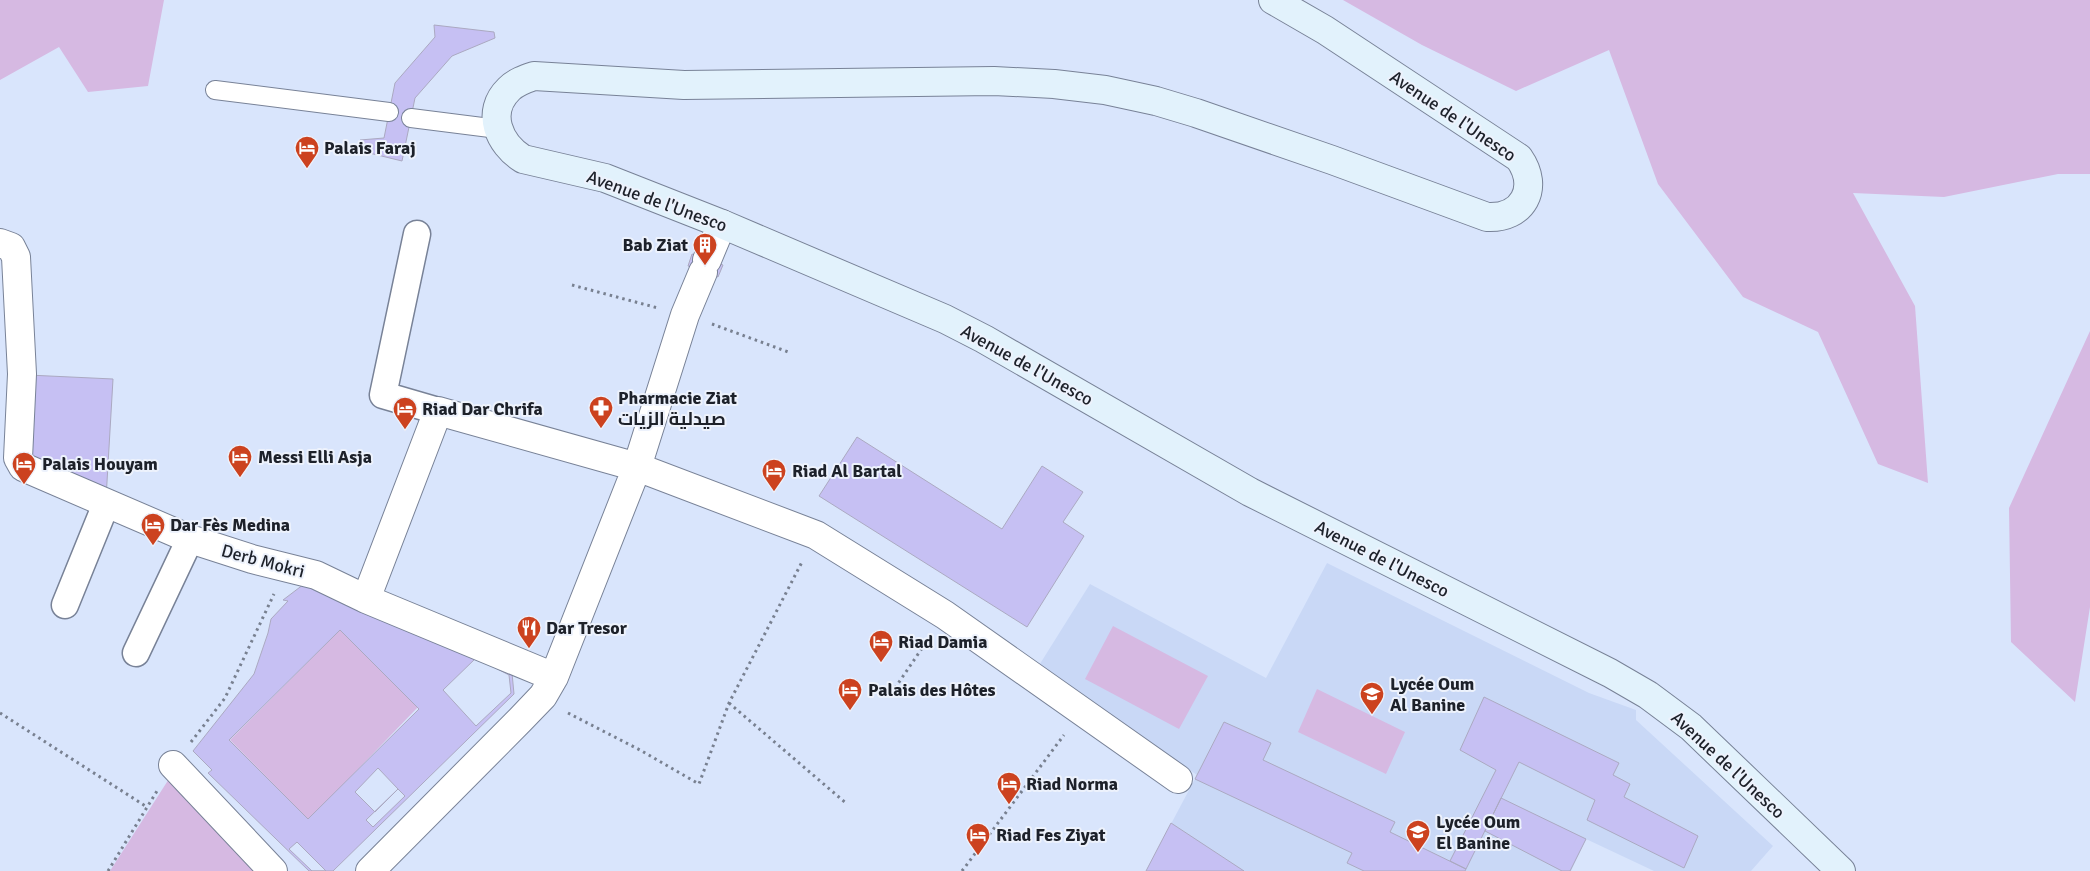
<svg xmlns="http://www.w3.org/2000/svg" width="2090" height="871" viewBox="0 0 2090 871" font-family="Signika,Cairo,sans-serif">
	<rect width="100%" height="100%" fill="#d9e5fc"/>
	<path fill="#c9d8f6" d="M1327 563 1589 693 1636 710V720L1773 846 1751 871H1654L1586 839 1571 871H1146L1197 775 1038 667 1090 584 1266 678Z"/>
	<path fill="#d6b9e2" d="M0 0H164L148 86 88 92 59 47 0 80Z
		M1343 0H2090V174H2058L1944 197 1853 193 1915 306 1928 483 1878 464 1818 332 1743 297 1658 184 1609 50 1516 91 1422 45Z
		M2090 331V607L2075 702 2011 642 2009 508Z
		M1113 626 1208 676 1179 729 1085 679Z
		M340 630 418 707 309 820 230 740Z
		M1317 689 1405 732 1386 774 1298 732Z
		M174 771 262 871H110Z"/>
	<path fill="#c6c0f3" stroke="#aba9c1" fill-rule="evenodd" d="M434 25 494 32 495 38 452 56 415 98 402 161 357 150 360 140 384 138 395 83 435 37Z
		M692 254 723 265 718 277 688 266Z
		M28 375 113 379 106 499 25 462Z
		M857 437 1002 529 1042 466 1083 492 1063 522 1084 536 1027 627 819 496Z
		M312 578 512 673 514 694 333 871H309L208 773 212 770 193 751 254 674 268 633 271 619 288 601 283 600ZM340 630 419 709 308 819 229 740Z
		M476 658 509 675 511 693 476 726 443 690Z
		M1484 697 1619 763 1613 775 1630 784 1624 797 1698 836 1684 868 1587 820 1595 800 1519 762 1466 869 1450 861 1496 770 1460 750Z
		M1224 722 1271 743 1263 760 1395 822 1390 832 1466 869 1465 871H1364L1347 863 1352 853 1195 779Z
		M378 768 398 789 375 812 355 792Z
		M398 789 405 796 373 827 366 820Z
		M1501 798 1586 839 1570 871H1562L1485 831Z
		M1171 823 1244 871H1146Z
		M297 842 326 871H312L289 849Z"/>
	<g fill="none" stroke-linecap="round" stroke-linejoin="round">
		<defs>
			<path id="service" d="M215 90 389 112
				M411 118 498 129"/>
			<path id="pedestrian" d="M417 234 383 395 438 411
				M65 605 106 504
				M136 653 190 539"/>
			<path id="minor" d="M0 243 11 247 16 257 22 374 18 458 23 467 190 539 252 559 316 575 366 599 554 677
				M707 260 722 224
				M366 599 438 411 637 467 816 535 945 615 1178 779
				M173 765 273 871
				M370 871 520 720 543 696 554 677 637 467 685 315 703 272"/>
			<path id="secondary" d="M1273 0 1325 30 1519 158C1540 188 1523 219 1487 217L1332 160 1196 113 1156 101 1105 90 1054 84 994 81 684 85 534 76C525 79 516 82 509 89 485 112 499 144 523 159L605 178 722 224 945 319 984 339 1250 492 1610 673 1648 695 1691 727 1841 871"/>
		</defs>
		<use href="#service" stroke="#788297" stroke-width="20"/>
		<use href="#pedestrian" stroke="#788297" stroke-width="29"/>
		<use href="#minor" stroke="#788297" stroke-width="30"/>
		<use href="#secondary" stroke="#788297" stroke-width="30"/>
		<path stroke="#788090" stroke-width="3" stroke-dasharray="2.5 4" stroke-linecap="butt" d="M572 285 658 308
			M712 324 791 353
			M895 688 929 638
			M729 703 847 804
			M0 713 147 807
			M568 713 640 750 699 784 729 703 802 562
			M191 742 225 698 274 594
			M108 871 157 791
			M962 871 1064 735"/>
		<use href="#service" stroke="#fff" stroke-width="18"/>
		<use href="#pedestrian" stroke="#fff" stroke-width="26"/>
		<use href="#minor" stroke="#fff" stroke-width="28"/>
		<use href="#secondary" stroke="#e2f2fc" stroke-width="28"/>
	</g>
	<defs>
		<symbol id="hotel-pin" viewBox="-11 -11 22 30"><path d="M0 17L-7.5 6A9.5 9.5 0 1 1 7.5 6Z" fill="#cc421f" stroke="#edf2fc"/><path d="M-6-4.5h1.5V1H6V5H4.5V3h-9V5H-6ZM-4 0a1.8 1.8 0 1 1 3.6 0ZM.5 0V-2.5h3Q6-2.5 6 0Z" fill="#fff"/></symbol>
		<symbol id="building-pin" viewBox="-11 -11 22 30"><path d="M0 17L-7.5 6A9.5 9.5 0 1 1 7.5 6Z" fill="#cc421f" stroke="#edf2fc"/><path d="M-4-6H4V6H1V3H-1V6H-4ZM-2.5-4.3h1.7v1.8h-1.7ZM.8-4.3h1.7v1.8H.8ZM-2.5-1h1.7V.8h-1.7ZM.8-1h1.7V.8H.8Z" fill="#fff"/></symbol>
		<symbol id="pharmacy-pin" viewBox="-11 -11 22 30"><path d="M0 17L-7.5 6A9.5 9.5 0 1 1 7.5 6Z" fill="#cc421f" stroke="#edf2fc"/><path d="M-2-6h4v4h4v4h-4v4h-4v-4h-4v-4h4Z" fill="#fff"/></symbol>
		<symbol id="restaurant-pin" viewBox="-11 -11 22 30"><path d="M0 17L-7.5 6A9.5 9.5 0 1 1 7.5 6Z" fill="#cc421f" stroke="#edf2fc"/><path d="M-5-6h1v4h1v-4h1v4h1v-4h1v5L-1.5 .5V6h-2V.5L-5-1ZM5-6V6H3V1.5H1.5Q1.5-4 5-6Z" fill="#fff"/></symbol>
		<symbol id="university-pin" viewBox="-11 -11 22 30"><path d="M0 17L-7.5 6A9.5 9.5 0 1 1 7.5 6Z" fill="#cc421f" stroke="#edf2fc"/><path d="M0-5L7-2L0 1L-7-2ZM-4 1L0 2.5L4 1V4Q0 6-4 4Z" fill="#fff"/></symbol>
		<symbol id="school-pin" viewBox="-11 -11 22 30"><path d="M0 17L-7.5 6A9.5 9.5 0 1 1 7.5 6Z" fill="#cc421f" stroke="#edf2fc"/><path d="M0-5L7-2L0 1L-7-2ZM-4 1L0 2.5L4 1V4Q0 6-4 4Z" fill="#fff"/></symbol>
	</defs>
	<g fill-rule="evenodd">
		<use href="#hotel-pin" x="293" y="134" width="28" height="38"/>
		<use href="#building-pin" x="691" y="231" width="28" height="38"/>
		<use href="#pharmacy-pin" x="587" y="394" width="28" height="38"/>
		<use href="#hotel-pin" x="391" y="395" width="28" height="38"/>
		<use href="#hotel-pin" x="226" y="443" width="28" height="38"/>
		<use href="#hotel-pin" x="10" y="450" width="28" height="38"/>
		<use href="#hotel-pin" x="760" y="457" width="28" height="38"/>
		<use href="#hotel-pin" x="139" y="511" width="28" height="38"/>
		<use href="#restaurant-pin" x="515" y="614" width="28" height="38"/>
		<use href="#hotel-pin" x="867" y="628" width="28" height="38"/>
		<use href="#hotel-pin" x="836" y="676" width="28" height="38"/>
		<use href="#university-pin" x="1358" y="680" width="28" height="38"/>
		<use href="#hotel-pin" x="995" y="770" width="28" height="38"/>
		<use href="#school-pin" x="1404" y="818" width="28" height="38"/>
		<use href="#hotel-pin" x="964" y="821" width="28" height="38"/>
	</g>
	<g text-anchor="middle" dominant-baseline="central" stroke-width="4" stroke-linejoin="round" paint-order="stroke">
		<g font-size="18" fill="#1d212a" stroke="#edf2fc">
			<text transform="translate(1453 116) rotate(34)">Avenue de l'Unesco</text>
			<text transform="translate(657 201) rotate(20)">Avenue de l'Unesco</text>
			<text transform="translate(1027 365) rotate(29)">Avenue de l'Unesco</text>
			<text transform="translate(1382 559) rotate(27)">Avenue de l'Unesco</text>
			<text transform="translate(263 561) rotate(15)">Derb Mokri</text>
			<text transform="translate(1728 765) rotate(43)">Avenue de l'Unesco</text>
		</g>
		<g font-size="18" font-weight="bold" fill="#1d212a" stroke="#edf2fc" text-anchor="start">
			<text x="324" y="148">Palais Faraj</text>
			<text x="688" y="245" text-anchor="end">Bab Ziat</text>
			<text x="618" y="398">Pharmacie Ziat<tspan x="618" dy="21">صيدلية الزيات</tspan></text>
			<text x="422" y="409">Riad Dar Chrifa</text>
			<text x="258" y="457">Messi Elli Asja</text>
			<text x="42" y="464">Palais Houyam</text>
			<text x="792" y="471">Riad Al Bartal</text>
			<text x="170" y="525">Dar Fès Medina</text>
			<text x="546" y="628">Dar Tresor</text>
			<text x="898" y="642">Riad Damia</text>
			<text x="1390" y="684">Lycée Oum<tspan x="1390" dy="21">Al Banine</tspan></text>
			<text x="868" y="690">Palais des Hôtes</text>
			<text x="1026" y="784">Riad Norma</text>
			<text x="1436" y="822">Lycée Oum<tspan x="1436" dy="21">El Banine</tspan></text>
			<text x="996" y="835">Riad Fes Ziyat</text>
		</g>
	</g>
</svg>
